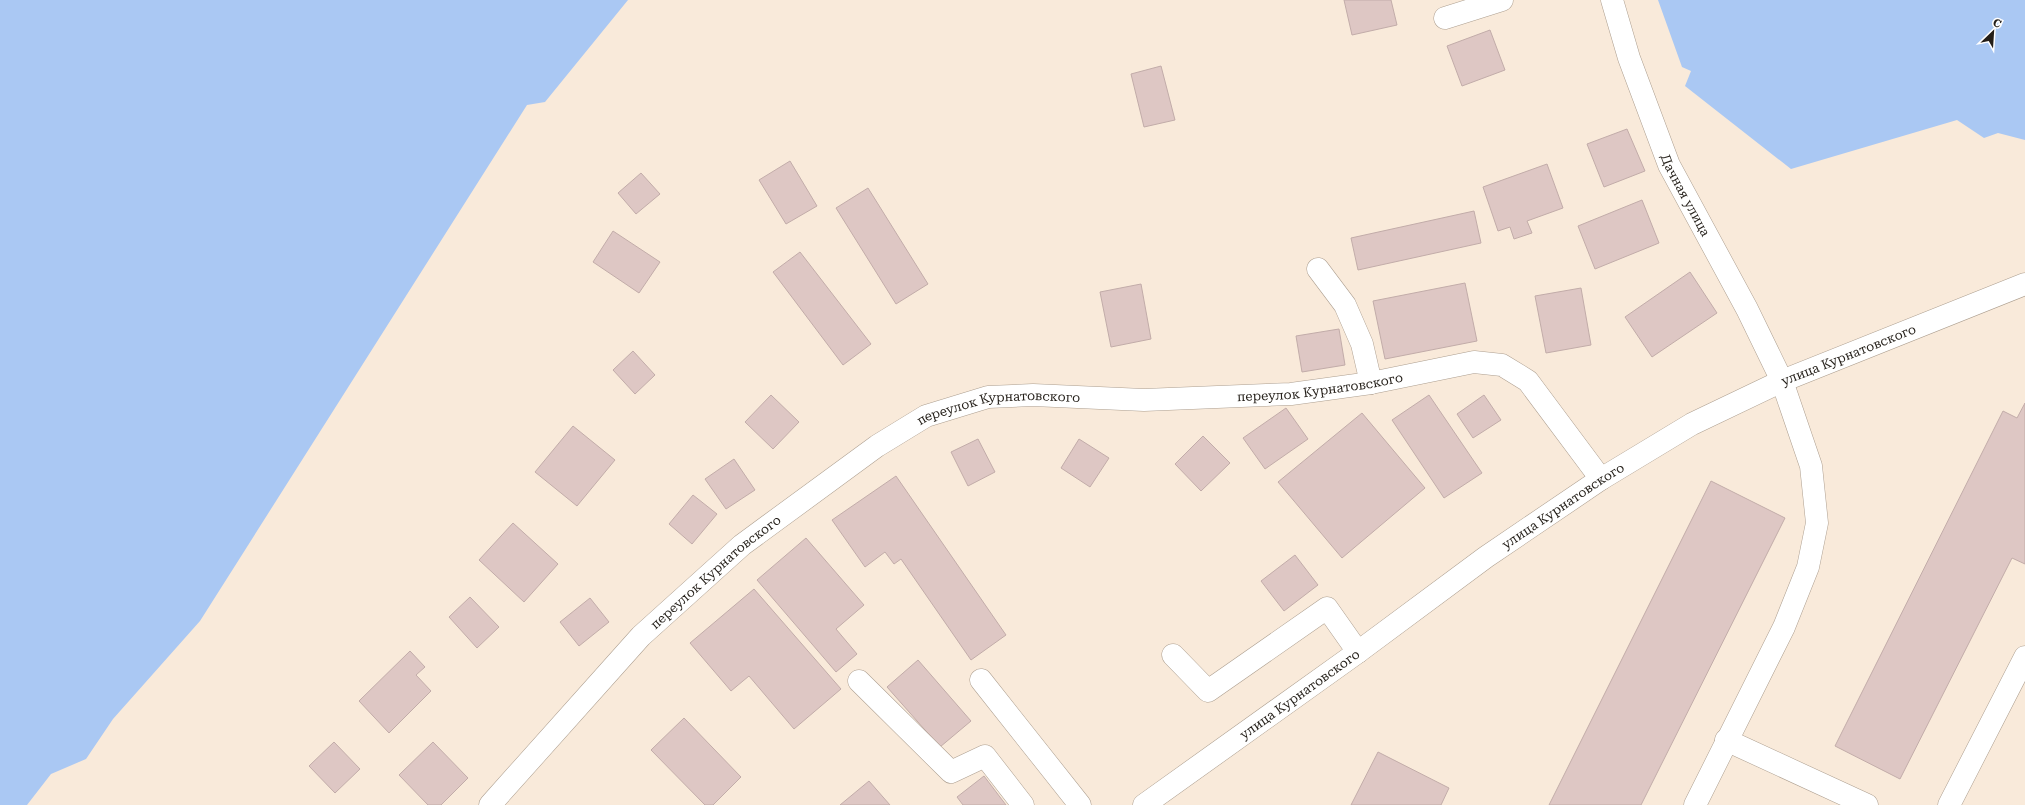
<svg xmlns="http://www.w3.org/2000/svg" width="2025" height="805" viewBox="0 0 2025 805" font-family="'Roboto Serif',serif">
	<rect width="100%" height="100%" fill="#f9eada"/>
	<path fill="#aac8f3" d="M0 0H628L545 102 527 105 200 621 113 719 86 759 51 774 27 805H0Z
		M1658 0H2025V140L1998 133 1984 138 1957 120 1791 169 1685 86 1691 71 1682 67Z"/>
	<path fill="#dec7c4" stroke="#c2aca9" d="M1344 0H1391L1397 25 1352 35Z
		M1490 30 1505 70 1462 86 1447 46Z
		M1161 66 1175 120 1144 127 1131 74Z
		M1627 129 1645 171 1604 187 1587 144Z
		M790 161 817 206 786 224 759 180Z
		M1547 164 1563 208 1527 221 1532 233 1514 239 1510 227 1498 231 1483 187Z
		M641 173 660 194 636 214 618 193Z
		M868 188 928 284 896 304 836 208Z
		M1642 200 1659 243 1595 269 1578 226Z
		M1474 211 1481 243 1358 270 1351 238Z
		M613 231 660 262 639 293 593 262Z
		M800 252 871 344 843 365 773 272Z
		M1690 272 1717 313 1652 357 1625 317Z
		M1465 283 1477 341 1385 359 1373 301Z
		M1141 284 1151 339 1111 347 1100 292Z
		M1581 288 1591 345 1546 353 1535 296Z
		M1339 329 1345 365 1302 372 1296 336Z
		M633 351 655 375 635 394 613 370Z
		M771 395 799 422 773 449 745 422Z
		M1429 395 1482 473 1444 498 1392 420Z
		M1484 395 1501 420 1473 438 1457 414Z
		M2025 403V564L2012 558 1900 779 1835 746 2003 411 2017 418Z
		M1286 408 1308 439 1265 469 1243 438Z
		M1362 413 1425 488 1342 558 1278 482Z
		M573 426 615 460 577 506 535 472Z
		M1203 436 1230 463 1201 491 1175 464Z
		M978 439 995 472 968 486 951 452Z
		M1079 439 1109 458 1090 487 1061 468Z
		M734 459 755 490 726 509 705 479Z
		M896 476 1006 635 971 660 901 559 894 564 885 552 865 567 832 520Z
		M1711 481 1785 518 1641 805H1549Z
		M693 495 717 514 692 544 669 524Z
		M513 523 558 564 524 602 479 560Z
		M806 538 864 605 836 629 857 654 836 672 757 580Z
		M1295 555 1318 585 1284 611 1261 581Z
		M754 589 841 689 794 729 749 676 731 691 690 643Z
		M470 597 499 627 477 648 449 617Z
		M590 598 609 622 579 646 560 622Z
		M410 651 425 667 416 675 431 691 389 733 359 701Z
		M918 660 971 721 940 747 887 687Z
		M684 718 741 777 713 805H705L651 750Z
		M334 742 360 769 335 793 309 766Z
		M433 742 468 778 441 805H428L399 775Z
		M1378 752 1449 788 1441 805H1351Z
		M984 776 1006 805H963L957 797Z
		M869 781 890 805H840Z"/>
	<g fill="none" stroke-linecap="round" stroke-linejoin="round">
		<defs>
			<g id="minor">
				<path id="s1" d="M1612 0 1629 58 1669 165 1747 309 1782 381 1811 466 1817 523 1808 567 1784 627 1695 805"/>
				<path d="M1445 18 1502 0"/>
				<path d="M1318 269 1345 305 1362 344 1371 383"/>
				<path d="M1173 655 1208 691 1327 608 1358 652"/>
				<path d="M981 680 1080 805"/>
				<path d="M859 681 951 772 985 756 1023 805"/>
				<path d="M1726 740 1867 805"/>
				<path id="s2" d="M490 805 641 636 742 545 877 446 926 416 988 397 1033 395 1144 400 1291 394 1371 383 1474 362 1502 365 1528 381 1601 479"/>
				<path id="s3" d="M1144 805 1358 652 1486 557 1601 479 1692 424 1782 381 2025 284"/>
				<path d="M1949 805 2025 657"/>
			</g>
		</defs>
		<use href="#minor" stroke="#ad9f90" stroke-width="23"/>
		<use href="#minor" stroke="#fff" stroke-width="22"/>
	</g>
	<g text-anchor="middle" dominant-baseline="central" stroke-width="3" stroke-linejoin="round" paint-order="stroke">
		<g font-size="13" fill="#241f19" stroke="#fff">
			<text stroke="none"><textPath href="#s1" startOffset="209">Дачная улица</textPath></text>
			<text stroke="none"><textPath href="#s3" startOffset="839">улица Курнатовского</textPath></text>
			<text stroke="none"><textPath href="#s2" startOffset="985">переулок Курнатовского</textPath></text>
			<text stroke="none"><textPath href="#s2" startOffset="661">переулок Курнатовского</textPath></text>
			<text stroke="none"><textPath href="#s3" startOffset="515">улица Курнатовского</textPath></text>
			<text stroke="none"><textPath href="#s2" startOffset="325">переулок Курнатовского</textPath></text>
			<text stroke="none"><textPath href="#s3" startOffset="191">улица Курнатовского</textPath></text>
		</g>
	</g>
	<g transform="translate(1993 32) rotate(25)" stroke="#ffffff" stroke-width="3" paint-order="stroke">
	<path d="M0-3L7 15L0 10L-7 15Z" fill="#241f19"/>
	<text y="-6" font-size="11" font-weight="bold" text-anchor="middle" fill="#241f19">С</text>
	</g>
</svg>
